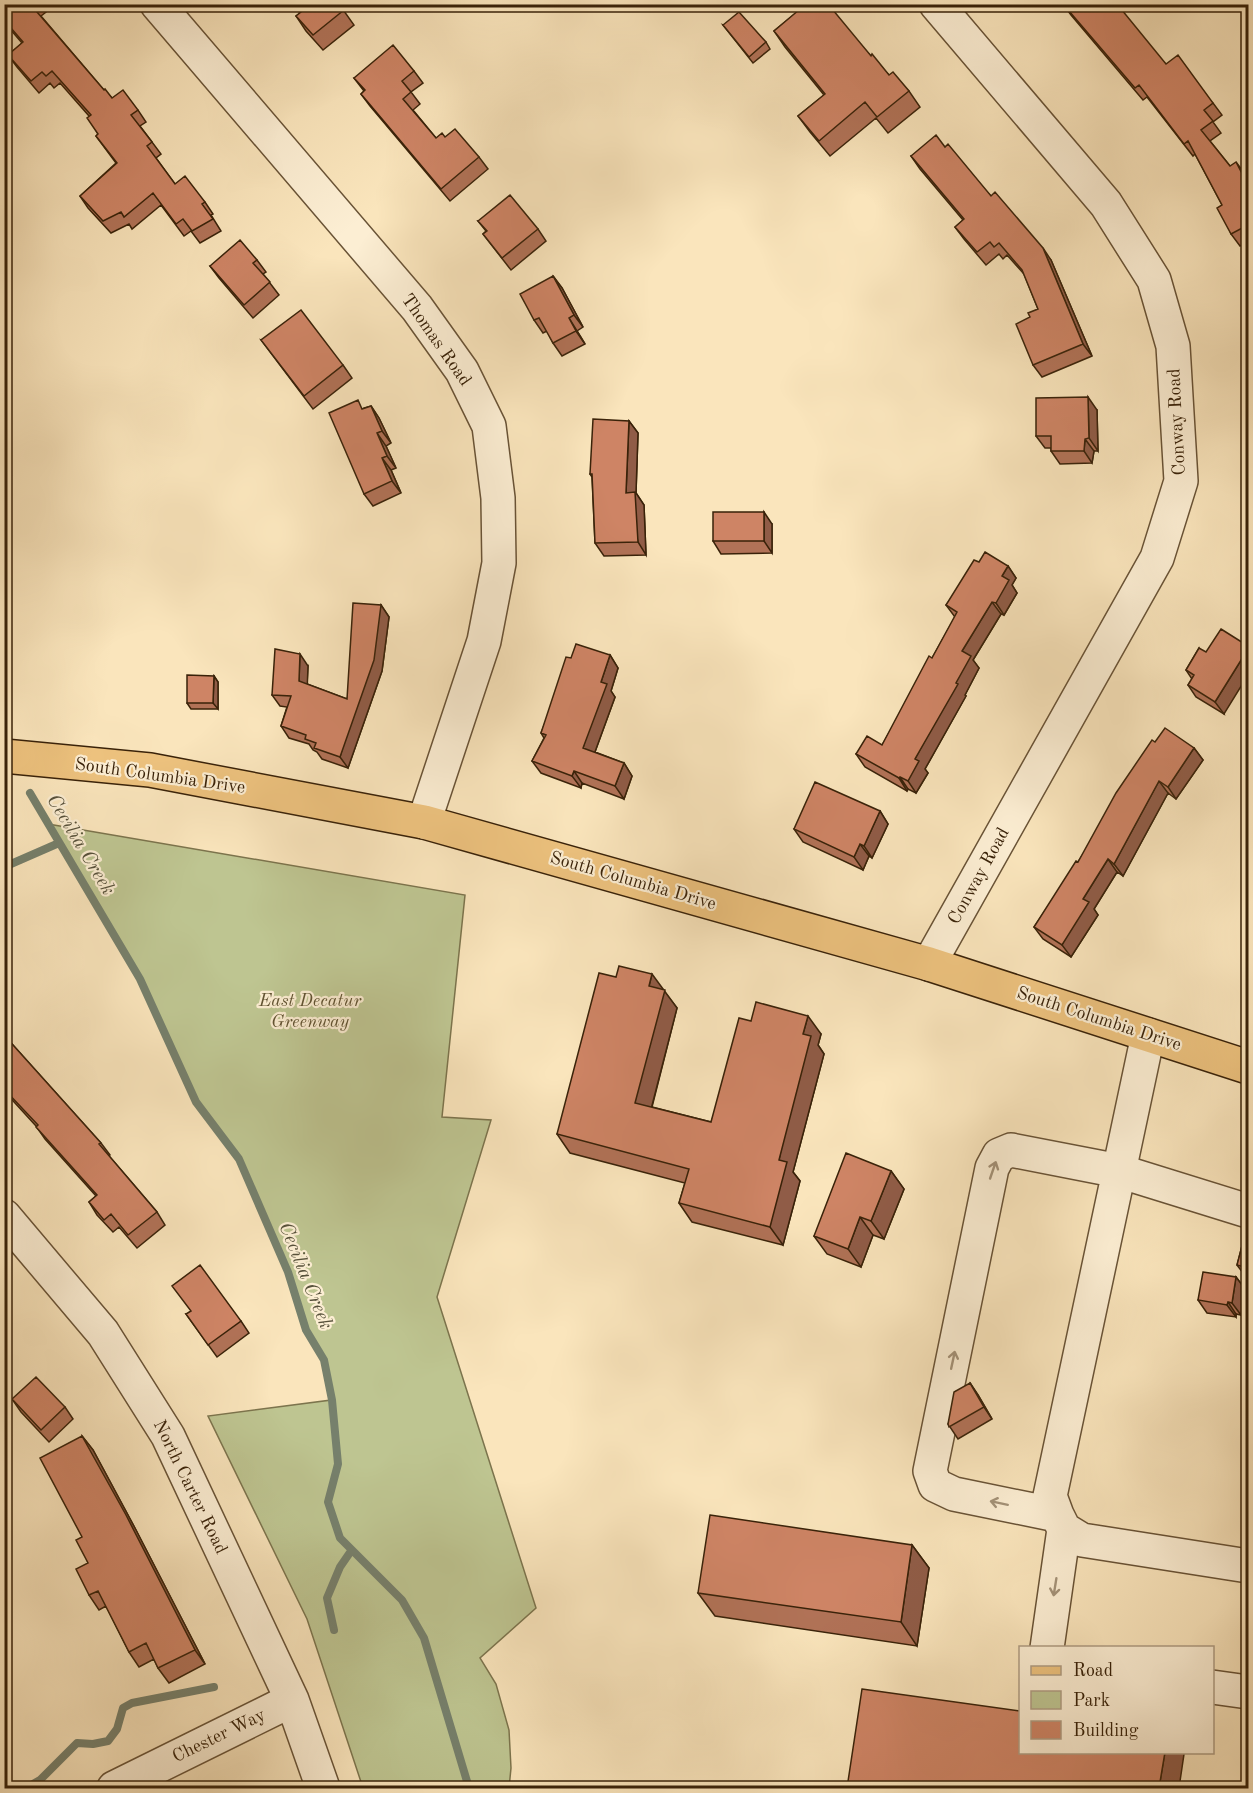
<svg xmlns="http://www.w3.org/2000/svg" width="1253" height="1793" viewBox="0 0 1253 1793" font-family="'Old Standard TT',serif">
	<rect width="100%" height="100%" fill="#fae5bc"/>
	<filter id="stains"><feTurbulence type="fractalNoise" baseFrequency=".00333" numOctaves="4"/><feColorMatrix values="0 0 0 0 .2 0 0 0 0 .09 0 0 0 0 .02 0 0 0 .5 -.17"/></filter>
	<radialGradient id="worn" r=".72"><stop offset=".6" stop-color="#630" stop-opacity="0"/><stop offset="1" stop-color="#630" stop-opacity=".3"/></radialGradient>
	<path fill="#bec591" stroke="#7c744d" stroke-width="1.5" d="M48 824 465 895 442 1117 491 1120 437 1297 536 1608 480 1658 496 1684 509 1730 511 1768 509 1788H363L307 1619 208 1416 331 1400 324 1360 306 1330 297 1307 288 1272 239 1159 196 1102 140 979Z"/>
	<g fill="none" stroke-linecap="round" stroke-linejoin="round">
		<path stroke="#76806c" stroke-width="8" d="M30 793 140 979 196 1102 239 1159 288 1272 306 1330 324 1360 332 1400 338 1464 328 1502 340 1538 402 1600 424 1638 469 1788
			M4 867 59 843
			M334 1630 327 1598 340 1567 351 1551
			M26 1788 40 1780 77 1743 93 1744 108 1741 117 1729 123 1708 132 1703 214 1687"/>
		<defs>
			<path id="minor" d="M157 4 417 308 462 371 489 426 498 498 499 563 484 641 424 822
				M929 964 1157 558 1181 481 1173 346 1154 280 1106 204 936 4
				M1148 1035 1050 1496 1057 1515 1064 1529 1082 1540 1248 1566
				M4 1216 103 1333 168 1436 292 1700 323 1788
				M1057 1515 954 1494 935 1485 930 1471 992 1168 999 1155 1011 1150 1119 1171 1248 1211
				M1047 1648 1064 1529
				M1212 1687 1248 1692
				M114 1788 292 1700"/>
			<path id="major" d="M4 756 150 770 424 822 929 964 1248 1067"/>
		</defs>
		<use href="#minor" stroke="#695336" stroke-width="36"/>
		<use href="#major" stroke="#392209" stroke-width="36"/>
		<use href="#minor" stroke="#fceed3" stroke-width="33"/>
		<use href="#major" stroke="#edc27e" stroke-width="33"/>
	</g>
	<path fill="#b17257" stroke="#392209" stroke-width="1.5" d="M4 4H41L46 12 41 16 104 90 112 98 138 110 146 122 140 126 161 154 156 158 175 184 205 202 213 214 211 215 221 231 200 243 191 231 184 236 161 205 132 229 129 224 111 233 88 208 80 196 116 163 96 136 98 134 89 116 60 83 54 88 50 83 39 93 17 67 8 55 22 43 4 22Z
		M292 4H339L354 25 323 50 306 31 296 16 300 13Z
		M798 4H822L889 75 909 91 920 107 888 133 876 118 830 156 810 132 798 116 824 95 785 47 774 31 802 8Z
		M1063 4 1166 64 1213 103 1222 115 1213 122 1221 133 1210 141 1230 166 1245 174 1248 181V242L1240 246 1231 234 1222 205 1195 154 1193 156 1147 97 1143 100 1071 15Z
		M723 25 766 42 770 49 753 63Z
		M414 71 423 83 411 92 420 104 413 110 436 138 445 137 479 157 488 169 450 201 370 106 361 94 364 91 354 78Z
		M945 147 1051 260 1092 356 1042 377 1033 365 1030 317 1038 309 1024 274 1007 255 1003 259 999 254 986 265 964 239 955 227 963 220 920 169 911 156Z
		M478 221 538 229 546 241 511 270 483 234 486 231Z
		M257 260 266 272 263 274 279 295 253 318 219 278 210 266Z
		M553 276 562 288 583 327 577 331 585 344 562 356 553 343 547 331 543 333 534 320Z
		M261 340 343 365 352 378 313 409Z
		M371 406 379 418 391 443 386 446 396 468 391 470 401 493 373 506 364 494V408Z
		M1097 410 1098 451H1094L1092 463 1060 464 1051 451V448H1045L1036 436Z
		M629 421 638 433 636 493 644 505 646 555 604 556 595 543 592 477 590 474Z
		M772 524V553L721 554 713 541Z
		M979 562 1008 566 1016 578 1012 585 1017 593 1004 615 1001 614 973 660 979 668 965 695 966 696 925 769 928 773 916 793 908 789 907 791 865 767 856 754 882 745 932 658 955 617 946 605Z
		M381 605 389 617 382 671 348 768 322 759 317 752 313 750 309 744 289 738 281 726 287 707 280 706 272 695 308 666 307 684 347 699Z
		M1199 648 1224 714 1196 697 1188 685 1192 679 1186 670Z
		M610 655 618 668 611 691 615 697 595 752 624 763 632 776 624 799 582 783 581 788 541 773 532 761 544 738 541 733 571 658Z
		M214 676 218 682V709H191L187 703Z
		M1155 742 1194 748 1203 760 1176 799 1168 793 1123 876 1117 872 1094 909 1098 915 1071 957 1043 939 1034 927 1078 862Z
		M880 811 888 824 872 858 869 856 863 870 803 842 794 829Z
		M663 990 677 1008 652 1107 711 1122 751 1021 821 1034 818 1045 824 1054 793 1172 800 1181 783 1245 692 1222 679 1203 685 1183 570 1153 557 1134Z
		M4 1035 101 1143 110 1155 109 1156 157 1212 165 1225 137 1248 119 1227 113 1232 97 1215 89 1202 96 1196 45 1139 36 1126 4 1091Z
		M891 1171 904 1189 884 1239 873 1235 861 1267 827 1254 814 1236Z
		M1248 1223V1278L1246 1277 1237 1265Z
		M1236 1277 1245 1289 1241 1315 1236 1314V1317L1207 1313 1198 1300Z
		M186 1314 241 1321 249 1333 217 1357Z
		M970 1383 978 1395 992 1419 958 1439 948 1424Z
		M12 1399 65 1407 73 1419 49 1442 21 1412Z
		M82 1436 93 1450 136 1530 205 1664 169 1683 158 1668 154 1659 139 1667 129 1652 106 1606 99 1610 89 1595 88 1563 82 1537Z
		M912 1545 929 1568 917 1646 715 1616 698 1593Z"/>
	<path fill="#905c47" stroke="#392209" stroke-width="1.5" d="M1236 162 1245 174 1248 181V185Z
		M1043 248 1051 260 1092 356 1083 344Z
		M553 276 562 288 583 327 574 315Z
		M569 318 585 344 576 331Z
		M1088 397 1097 410 1098 451 1089 438Z
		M371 406 379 418 391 443 382 431Z
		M629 421 638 433 636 493 644 505 646 555 638 542 626 493Z
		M377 433 386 446 396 468 387 456Z
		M1085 439 1094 451 1092 463 1084 451Z
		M382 458 391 470 401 493 392 481Z
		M764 512 772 524V553L764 541Z
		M1008 566 1016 578 1012 585 1017 593 1004 615 996 603 1002 576Z
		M992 602 1001 614 973 660 979 668 965 695 966 696 925 769 928 773 916 793 908 781 915 759 956 683 962 651Z
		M381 605 389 617 382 671 348 768 340 757Z
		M1248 649V675L1224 714 1215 702Z
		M300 654 308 666 307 693 299 681Z
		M610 655 618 668 611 691 615 697 592 760 583 748 601 682Z
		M214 676 218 682V709L213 703Z
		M1194 748 1203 760 1176 799 1168 787Z
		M624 763 632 776 624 799 615 786Z
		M574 771 582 783 581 788 572 776Z
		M900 777 908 789 907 791 899 778Z
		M1159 781 1168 793 1123 876 1114 864Z
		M880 811 888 824 872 858 864 846Z
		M860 844 869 856 863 870 854 857Z
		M1108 859 1117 872 1094 909 1098 915 1071 957 1062 945 1083 899Z
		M652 974 677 1008 648 1121 635 1103 649 986Z
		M808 1016 821 1034 818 1045 824 1054 793 1172 800 1181 783 1245 770 1227 779 1160 803 1034Z
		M891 1171 904 1189 884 1239 871 1221Z
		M860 1217 873 1235 861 1267 848 1249Z
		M1236 1277 1245 1289 1241 1315 1232 1303Z
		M1228 1302 1236 1314V1317L1227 1305Z
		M970 1383 978 1395 992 1419 984 1407Z
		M82 1436 93 1450 136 1530 205 1664 195 1650Z
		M912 1545 929 1568 917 1646 901 1622Z
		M1165 1752H1183L1184 1754 1179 1788H1159Z"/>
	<path fill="#ce8465" stroke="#392209" stroke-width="1.5" d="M4 4H32L31 5 104 90 105 89 112 98 123 90 138 110 131 115 152 142 147 146 175 184 185 176 205 202 202 204 213 219 192 231 183 219 176 224 153 193 124 217 121 212 103 221 80 196 117 163 96 136 98 134 87 118 91 115 52 71 46 76 42 72 31 81 8 55 23 42 4 20Z
		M294 4H339L344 10 313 35 296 16 301 12Z
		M806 4H822L824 6 826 4H828L871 56 872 54 889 75 893 72 909 91 877 117 865 102 819 141 798 116 825 94 774 31Z
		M1063 4H1117L1166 64 1178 55 1213 103 1204 110 1213 121 1201 130 1230 166 1236 162 1248 185V225L1231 234 1217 208 1222 205 1188 141 1184 144 1139 85 1135 88Z
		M739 12 766 42 749 57 723 25Z
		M393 45 414 71 402 81 411 92 403 99 436 138 442 133 445 137 455 129 479 157 441 189 361 94 365 90 354 78Z
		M936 135 945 147 948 144 991 196 995 192 1043 248 1083 344 1033 365 1016 324 1030 317 1028 313 1038 309 1022 270 999 243 994 247 990 242 977 252 955 227 964 219 911 156Z
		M510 195 538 229 502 258 483 234 487 231 478 221Z
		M240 240 257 260 253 263 270 282 244 305 210 266Z
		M553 276 574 315 569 318 576 331 553 343 539 318 534 320 520 294Z
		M301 310 343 365 304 396 261 340Z
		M1088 397 1089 438 1085 439 1084 451H1051V436H1036V398Z
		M358 400 362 409 371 406 382 431 377 433 387 456 382 458 392 481 364 494 329 413Z
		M593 419 629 421 626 493 635 492 638 542 595 543 592 474H590Z
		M713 512H764V541H713Z
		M985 552 1008 566 1002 576 1009 580 996 603 992 602 962 651 971 656 956 683 958 684 915 759 919 761 908 781 900 777 899 778 856 754 867 736 882 745 929 656 932 658 957 612 946 605 974 560 979 562Z
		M353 603 381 605 374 660 340 757 314 748 316 743 305 739 306 735 281 726 291 696 272 695 275 649 300 654 299 681 347 699Z
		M1221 629 1248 646V649L1215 702 1188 685 1194 675 1186 670 1199 648 1206 652Z
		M576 644 610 655 601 682 607 684 583 748 624 763 615 786 574 771 572 776 532 761 546 735 541 733 566 657 571 658Z
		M187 675 214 676 213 703H187Z
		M1165 728 1194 748 1168 787 1159 781 1114 864 1108 859 1083 899 1089 902 1062 945 1034 927 1076 861 1078 862 1116 793 1152 740 1155 742Z
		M815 782 880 811 864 846 860 844 854 857 794 829Z
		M619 966 652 974 649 986 665 990 635 1103 711 1122 739 1018 751 1021 756 1002 808 1016 803 1034 811 1036 779 1160 787 1162 770 1227 679 1203 689 1169 557 1134 599 973 616 977Z
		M4 1035 101 1143 99 1144 157 1212 128 1235 111 1214 104 1220 89 1202 97 1195 36 1127 38 1125 4 1089Z
		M846 1153 891 1171 871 1221 860 1217 848 1249 814 1236Z
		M1248 1223V1268L1237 1265Z
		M200 1265 241 1321 208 1345 186 1314 191 1311 172 1286Z
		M1203 1272 1236 1277 1232 1303 1228 1302 1227 1305 1198 1300Z
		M36 1377 65 1407 41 1430 12 1399Z
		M970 1383 984 1407 949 1427 948 1424 954 1392Z
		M82 1436 126 1515 195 1650 158 1668 146 1643 129 1652 98 1591 89 1595 76 1569 88 1563 76 1540 82 1537 40 1458Z
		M710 1515 912 1545 901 1622 698 1593Z
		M862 1689 1020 1711V1752H1165L1159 1788H847Z"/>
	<defs><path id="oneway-shaft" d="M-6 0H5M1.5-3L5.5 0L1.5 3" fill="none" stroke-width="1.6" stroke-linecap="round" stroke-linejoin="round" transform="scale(1.5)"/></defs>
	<g stroke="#a49278">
		<use href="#oneway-shaft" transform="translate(993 1170) rotate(-71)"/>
		<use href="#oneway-shaft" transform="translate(953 1360) rotate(-78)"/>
		<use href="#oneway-shaft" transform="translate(999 1503) rotate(-168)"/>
		<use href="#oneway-shaft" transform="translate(1055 1587) rotate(99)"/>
	</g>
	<g text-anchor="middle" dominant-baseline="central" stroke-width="4.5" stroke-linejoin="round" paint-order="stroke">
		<g font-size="18" fill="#392209" stroke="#fceed3">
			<text transform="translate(436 340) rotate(55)">Thomas Road</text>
			<text transform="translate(1177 422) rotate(-93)">Conway Road</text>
			<text transform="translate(160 776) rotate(8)">South Columbia Drive</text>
			<text transform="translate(979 876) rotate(-61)">Conway Road</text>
			<text transform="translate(633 881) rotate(16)">South Columbia Drive</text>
			<text transform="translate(1099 1019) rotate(18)">South Columbia Drive</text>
			<text transform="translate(190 1487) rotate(64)">North Carter Road</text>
			<text transform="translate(219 1736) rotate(-26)">Chester Way</text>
		</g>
		<g font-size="18" font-style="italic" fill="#615332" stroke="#fceed3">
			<text x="310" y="1001">East Decatur<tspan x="310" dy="21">Greenway</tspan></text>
		</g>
		<g font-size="20" font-style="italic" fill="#57513b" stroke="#fceed3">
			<text transform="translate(80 845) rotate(59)">Cecilia Creek</text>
			<text transform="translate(305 1276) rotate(68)">Cecilia Creek</text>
		</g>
	</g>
	<rect width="1253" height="1793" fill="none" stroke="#fae5bc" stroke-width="24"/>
	<rect x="6" y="6" width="1241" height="1781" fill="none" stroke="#392209" stroke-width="3"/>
	<rect x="12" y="12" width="1229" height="1769" fill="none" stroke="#392209" stroke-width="1.5"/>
	<rect x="1019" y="1646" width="195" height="108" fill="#fceed3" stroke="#ae9c82" stroke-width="1.5"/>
	<rect x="1031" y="1666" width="30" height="9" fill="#edc27e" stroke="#ae9c82" stroke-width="1.5"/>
	<text x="1073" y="1676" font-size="18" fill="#392209">Road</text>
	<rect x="1031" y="1691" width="30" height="18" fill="#bec591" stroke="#ae9c82" stroke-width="1.5"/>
	<text x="1073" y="1706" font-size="18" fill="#392209">Park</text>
	<rect x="1031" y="1721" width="30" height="18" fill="#ce8465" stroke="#ae9c82" stroke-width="1.5"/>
	<text x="1073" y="1736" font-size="18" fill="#392209">Building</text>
	<rect width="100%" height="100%" filter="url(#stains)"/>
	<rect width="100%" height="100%" fill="url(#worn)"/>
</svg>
